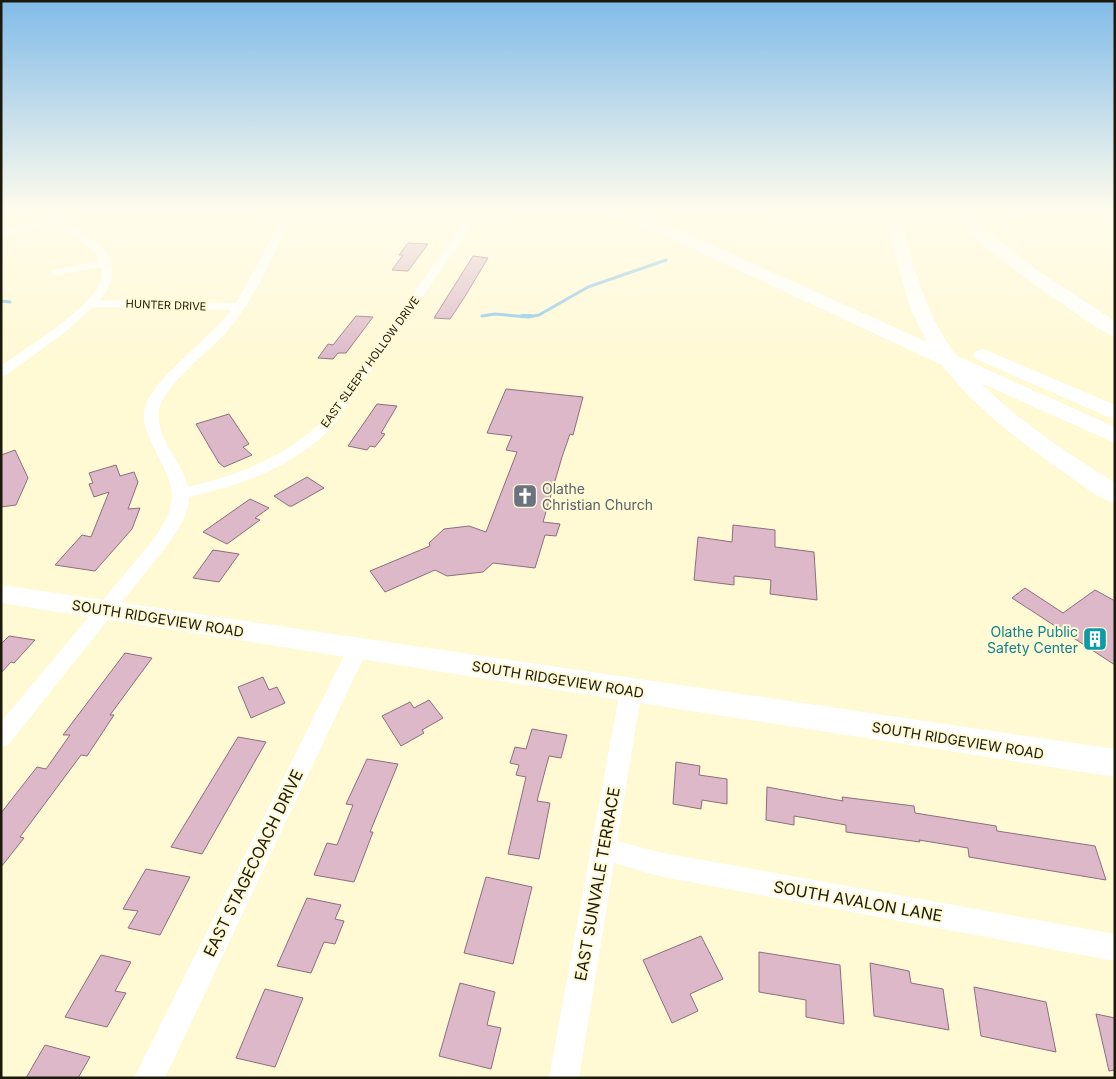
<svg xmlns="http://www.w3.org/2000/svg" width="1116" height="1079" viewBox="0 0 1116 1079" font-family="Inter,sans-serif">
	<rect width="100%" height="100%" fill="#fff9d4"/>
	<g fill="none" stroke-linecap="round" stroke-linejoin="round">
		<path stroke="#88c5ea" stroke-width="3" d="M1 301 10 302
			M482 316 495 314 528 317 539 315 588 287 666 260"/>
		<path stroke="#88c5ea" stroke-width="4" d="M522 316H531"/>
	</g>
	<path fill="#dcb8c9" stroke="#8f6d7e" d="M408 243 428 244 408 271 392 270 403 255H399Z
		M473 256 488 258 464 298 450 319 434 318Z
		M356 316 373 317 346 353H338L333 359 318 358 328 344 333 345Z
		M506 389 583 397 573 435 570 434 562 457 543 522 560 524 556 536 545 535 535 568 493 563 483 572 447 576 435 570 385 592 370 571 430 546 429 543 444 529 469 526 486 532 517 452 506 450 512 436 487 433Z
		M377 404 397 406 381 433 385 434 375 447 370 446 367 450 348 446Z
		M229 414 249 444 243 447 252 455 224 467 219 463 196 424Z
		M15 450 28 478 16 505 1 507V455Z
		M116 465 120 476 134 472 138 482 128 509 140 508 132 529 95 571 55 565 82 535 91 537 109 492 94 497 89 484 93 483 89 473Z
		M307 477 324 488 292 506H289L274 496Z
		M250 499 269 508 255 518 260 520 227 544 203 532Z
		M733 525 775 530V547L814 552 817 600 770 594 771 580 734 576V585L694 580 698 537 732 542Z
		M213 550 239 554 219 582 193 578Z
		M1025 588 1063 613 1095 590 1115 601V665L1012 598Z
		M9 636 35 640 14 663 11 662 1 673V644Z
		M125 653 152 658 110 715H114L87 756 81 755 20 837 24 838 1 867V813L37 767 46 769 70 735H63Z
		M263 677 269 690 277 687 285 703 251 718 238 687Z
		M429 700 443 718 422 730 424 733 401 746 382 716 410 702 414 708Z
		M532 729 567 735 561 758 549 756 537 801 550 803 539 859 508 854 526 777 516 775 519 765 510 763 515 747 526 749Z
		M238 737 266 742 202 854 171 847Z
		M367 759 398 764 370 832H373L354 882 314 875 327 843 337 845 353 805 346 804Z
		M676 762 700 766 699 775 727 779V804L702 800 701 809 673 804Z
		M767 787 843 801 842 797 914 806 915 813 996 826 997 831 1095 846 1106 880 969 857 968 848 919 840 920 842 846 832V825L794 816V825L766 820Z
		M146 869 190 877 160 935 128 928 138 911 123 909Z
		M486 877 532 887 513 964 464 953Z
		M307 898 341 905 335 919 344 921 335 944 324 942 311 973 277 966Z
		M701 936 723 979 690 994 698 1011 672 1023 643 960Z
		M759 952 840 965 844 1024 806 1017V1000L759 992Z
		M101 955 131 962 115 991 126 993 107 1027 65 1017Z
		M870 963 909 971 911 983 943 989 949 1030 874 1016Z
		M460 983 495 992 487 1025 501 1028 491 1069 439 1056Z
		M974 987 1046 1002 1056 1052 981 1036Z
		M265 989 303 998 275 1067 236 1058Z
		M1096 1014 1115 1018V1070L1109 1071Z
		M45 1045 90 1057 78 1078H26Z"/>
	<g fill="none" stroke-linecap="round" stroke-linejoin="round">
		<path fill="#fff" fill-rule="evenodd" d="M41 211H53L103 248C117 265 114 283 100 300L236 303 286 211H296C273 253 256 298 226 333 209 351 162 387 159 410 155 439 182 460 188 487 240 475 279 459 320 424L460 228 458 215 455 211H465L470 228 330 430C287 469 245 484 189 497 188 517 177 532 165 548L9 744 1 747V722L153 540C187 493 169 483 149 437 145 428 142 417 145 407 154 377 210 339 231 310L93 307 64 333 6 375 1 376V366C27 347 87 311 100 283 102 278 101 272 101 267L56 275 52 274 50 272 52 270 99 261 95 252 55 222 1 237V231L49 218Z
			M358 640 365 643 368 648 165 1078H134L348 648 351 643Z
			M631 682 638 684 642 690 617 841 658 852 1115 934V961L658 876 614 863 579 1078H549L620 690 624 684Z"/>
		<path fill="#fff" fill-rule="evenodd" d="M1 585 1115 749V777L1 603Z"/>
		<path fill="#fff" fill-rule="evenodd" d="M616 211H637L927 342 910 308 883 211H899C913 261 924 315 957 356L1115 427V443L981 383C1020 423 1068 453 1115 483V503C1099 499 1085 487 1072 478 1025 445 977 411 942 365L618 214Z
			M946 211H963L1037 270 1115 321V336L1108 334 1087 321 1025 278 985 247Z
			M983 349 1115 405V420L976 359 973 355 976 351Z"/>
	</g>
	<linearGradient id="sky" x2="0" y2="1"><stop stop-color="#81bbe9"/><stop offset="0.58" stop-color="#fffcec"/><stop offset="1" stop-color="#fffcec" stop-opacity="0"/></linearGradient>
	<rect width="1116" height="363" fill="url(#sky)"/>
	<defs>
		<symbol id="church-square" viewBox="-11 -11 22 22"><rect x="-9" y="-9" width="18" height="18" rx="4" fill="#6b7280" stroke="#fff9d4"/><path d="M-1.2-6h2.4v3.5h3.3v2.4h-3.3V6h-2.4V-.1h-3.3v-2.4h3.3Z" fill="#fff"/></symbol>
		<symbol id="building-square" viewBox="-11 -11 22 22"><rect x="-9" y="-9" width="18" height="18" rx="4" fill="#0f9aa8" stroke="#fff9d4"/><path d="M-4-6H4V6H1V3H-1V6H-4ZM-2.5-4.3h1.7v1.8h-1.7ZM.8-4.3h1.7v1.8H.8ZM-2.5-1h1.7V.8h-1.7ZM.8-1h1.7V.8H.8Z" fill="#fff"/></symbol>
	</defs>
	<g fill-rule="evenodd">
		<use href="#church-square" x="511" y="482" width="28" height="28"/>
		<use href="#building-square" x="1081" y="625" width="28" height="28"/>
	</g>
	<g text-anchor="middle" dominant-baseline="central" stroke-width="4" stroke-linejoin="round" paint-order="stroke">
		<g font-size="11" fill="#1b190b" stroke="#fff9d4">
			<text transform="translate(166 305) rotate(2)">HUNTER DRIVE</text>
			<text transform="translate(370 362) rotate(-54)">EAST SLEEPY HOLLOW DRIVE</text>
		</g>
		<g font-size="14" fill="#5b616d" stroke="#fff9d4" text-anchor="start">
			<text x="542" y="488">Olathe<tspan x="542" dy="16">Christian Church</tspan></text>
		</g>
		<g font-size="14" fill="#1b190b" stroke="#fff9d4">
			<text transform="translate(158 618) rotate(9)">SOUTH RIDGEVIEW ROAD</text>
			<text transform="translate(558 679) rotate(9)">SOUTH RIDGEVIEW ROAD</text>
			<text transform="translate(958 740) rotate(9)">SOUTH RIDGEVIEW ROAD</text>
		</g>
		<g font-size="14" fill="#0d838f" stroke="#fff9d4" text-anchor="end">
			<text x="1078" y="631">Olathe Public<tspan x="1078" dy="16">Safety Center</tspan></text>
		</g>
		<g font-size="16" fill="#1b190b" stroke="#fff9d4">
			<text transform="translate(253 863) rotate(-64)">EAST STAGECOACH DRIVE</text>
			<text transform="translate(597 884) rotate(-80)">EAST SUNVALE TERRACE</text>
			<text transform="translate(858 901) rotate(10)">SOUTH AVALON LANE</text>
		</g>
	</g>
	<rect width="1116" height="1079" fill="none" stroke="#1b190b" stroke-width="5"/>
</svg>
